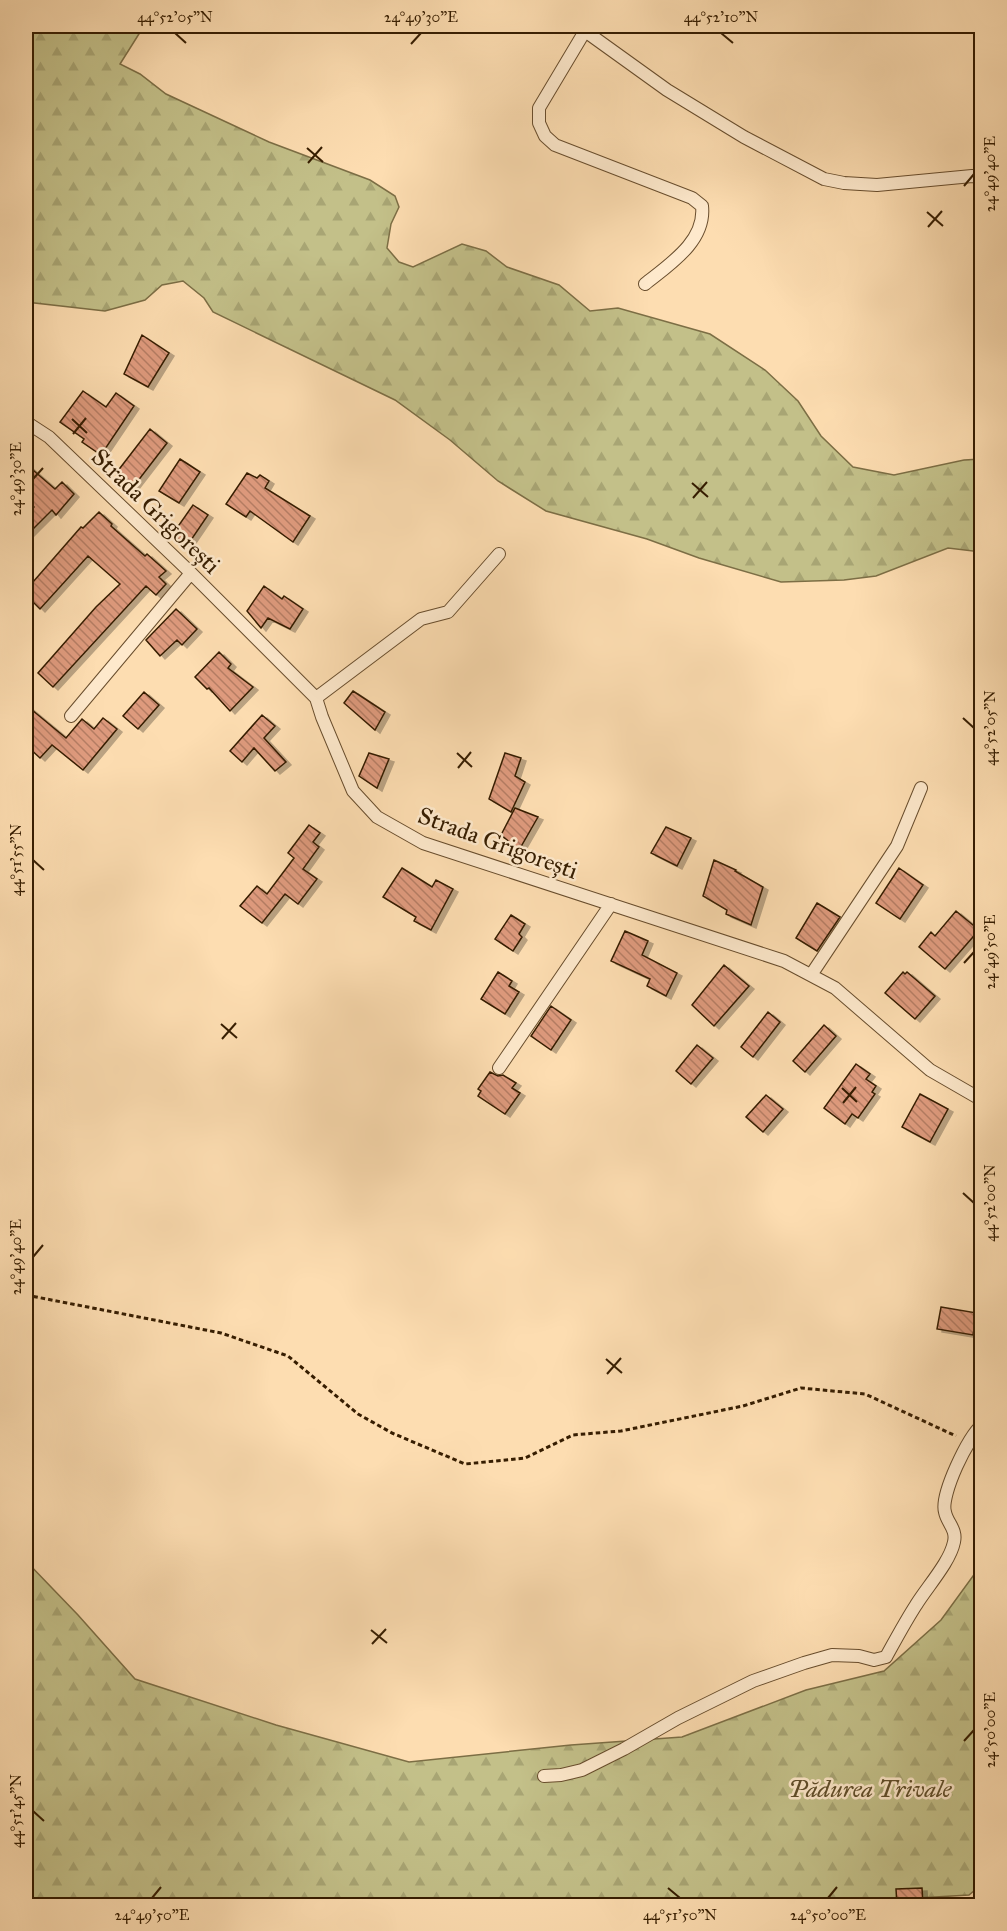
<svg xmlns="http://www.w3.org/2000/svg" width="1007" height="1931" viewBox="0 0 1007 1931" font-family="'IM FELL Great Primer',serif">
	<defs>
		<pattern id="forest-firs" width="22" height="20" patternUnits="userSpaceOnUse" patternTransform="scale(1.5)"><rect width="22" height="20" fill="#c3c089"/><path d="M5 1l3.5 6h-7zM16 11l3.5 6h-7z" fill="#a8a574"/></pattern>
		<pattern id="building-back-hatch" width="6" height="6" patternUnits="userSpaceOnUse" patternTransform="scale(1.5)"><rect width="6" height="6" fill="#de9a7d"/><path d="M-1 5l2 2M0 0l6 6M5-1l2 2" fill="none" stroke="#b57d64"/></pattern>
		<filter id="shadow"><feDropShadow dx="5" dy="3" stdDeviation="0" flood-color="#0004"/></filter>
	</defs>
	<rect width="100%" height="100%" fill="#fdddb1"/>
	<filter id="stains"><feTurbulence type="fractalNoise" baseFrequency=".00333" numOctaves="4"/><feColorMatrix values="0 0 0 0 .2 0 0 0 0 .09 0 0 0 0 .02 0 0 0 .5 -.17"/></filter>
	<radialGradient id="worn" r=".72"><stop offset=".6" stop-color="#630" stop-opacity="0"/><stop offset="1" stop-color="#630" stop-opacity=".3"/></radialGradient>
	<path fill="url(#forest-firs)" stroke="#7c6e45" stroke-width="1.5" d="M26 26H144L120 64 140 74 166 94 269 142 370 180 395 196 399 207 391 224 387 248 399 262 413 267 462 244 486 251 507 267 559 285 590 311 618 308 710 334 765 370 798 401 821 436 853 467 894 475 964 460 981 459V552L948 548 876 576 844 580 781 582 699 558 647 539 546 511 498 481 450 440 395 400 213 312 204 298 183 281 162 285 145 300 105 311 26 302Z
		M26 1561 78 1615 135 1679 276 1725 409 1762 571 1745 682 1737 806 1690 884 1671 941 1620 981 1565V1885L969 1895 867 1901 849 1906 26 1905Z"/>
	<path fill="url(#building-back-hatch)" stroke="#361d01" stroke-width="1.5" filter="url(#shadow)" d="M142 335 169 353 148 387 124 374Z
		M83 391 106 407 116 393 134 406 101 455 82 442 84 439 60 422Z
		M150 429 167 443 134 486 117 472Z
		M180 459 200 472 179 503 159 491Z
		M26 464 55 489 62 482 74 494 56 515 52 510 26 536V515L34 507 26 499Z
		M247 473 257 478 260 475 269 481 265 488 310 516 293 542 250 511 246 517 226 504Z
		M193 505 208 515 187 546 172 535Z
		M99 512 112 524 111 526 145 556 147 554 166 571 159 577 166 584 156 595 146 586 53 687 38 673 96 607 120 584 88 556 40 609 26 595V590L81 527 83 528Z
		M264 586 282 599 284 596 303 609 290 629 268 618 261 628 247 611Z
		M176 609 197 629 182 645 177 640 160 656 146 640Z
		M219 652 231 664 228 668 253 687 230 711 209 688 207 689 195 677Z
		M353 691 385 712 375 730 344 703Z
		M144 692 159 705 138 729 123 716Z
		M26 705 66 738 82 719 94 729 103 718 117 729 83 770 52 745 40 758 26 745Z
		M262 715 275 726 264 738 286 762 275 771 254 748 242 762 230 751Z
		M369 753 389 759 377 788 359 776Z
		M505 753 521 758 515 776 525 782 511 812 489 799Z
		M515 808 538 817 519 850 501 835Z
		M309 825 320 833 313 842 319 847 303 869 317 879 298 904 285 894 262 923 240 906 257 886 267 894 294 858 288 853Z
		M666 827 691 838 677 866 651 853Z
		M714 860 736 870 735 871 763 887 751 925 726 914 727 910 703 896Z
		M402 868 432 887 436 880 453 889 431 930 414 921 416 917 383 897Z
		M899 868 923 885 900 919 876 903Z
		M817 903 840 917 817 951 796 938Z
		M956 911 979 930 945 969 919 947 931 932 935 936Z
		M511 915 525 924 519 934 522 937 513 951 495 939Z
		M625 931 648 941 642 955 677 973 666 996 647 986 650 979 611 961Z
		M724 965 749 986 714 1026 692 1005Z
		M498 972 512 981 509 986 519 992 505 1014 481 999Z
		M903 972 905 974 907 972 935 996 915 1019 885 993Z
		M551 1006 571 1020 551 1050 531 1036Z
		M768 1012 780 1022 753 1057 741 1047Z
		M824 1025 836 1036 805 1072 793 1061Z
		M697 1045 713 1058 691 1084 676 1071Z
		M856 1064 870 1074 866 1079 876 1086 872 1092 875 1094 858 1118 852 1114 845 1124 824 1108Z
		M490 1072 498 1076 503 1075 516 1083 512 1088 520 1093 505 1114 478 1096 481 1091 478 1089Z
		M920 1094 948 1109 930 1142 902 1127Z
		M766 1095 783 1109 763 1132 746 1117Z
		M941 1307 977 1313 973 1335 937 1329Z
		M922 1888 923 1905H897L896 1889Z"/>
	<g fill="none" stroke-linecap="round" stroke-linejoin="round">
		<defs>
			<path id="minor" d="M578 26 667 90 744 137 824 179 844 183 877 185 972 176 982 177
				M585 31 539 108V123L545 136 555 145 692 198 702 206C706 241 670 264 645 284
				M26 422 49 437 191 573 316 698 322 717 353 791 377 817 423 843 784 961 835 988 930 1070 982 1100
				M316 698 421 619 448 612 499 554
				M71 716 191 573
				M811 975 897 846 921 788
				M499 1068 611 904
				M544 1776 561 1775 582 1770 624 1749 678 1718 753 1681 804 1663 832 1655 859 1656 874 1660 886 1657C896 1639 905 1622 916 1605 927 1587 950 1562 954 1542 957 1529 947 1523 945 1512 940 1495 968 1437 982 1425"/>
		</defs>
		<use href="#minor" stroke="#684d2d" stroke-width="14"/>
		<path stroke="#361d01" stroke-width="3" stroke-dasharray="4.5 3" stroke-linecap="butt" d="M26 1295 221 1333 288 1356 358 1414 392 1433 465 1464 525 1458 573 1435 621 1431 743 1406 801 1388 865 1394 956 1436"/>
		<use href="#minor" stroke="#fee9cc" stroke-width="12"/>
	</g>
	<path fill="none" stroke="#361d01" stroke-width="2" d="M175 33 186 43M721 33 733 43M411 44 421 33M307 148 323 162M308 163 322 147M964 186 974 174M927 212 943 226M928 227 942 211M72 419 87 433M73 434 86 418M33 479 43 468M692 483 708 497M693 498 707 482M963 718 974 728M457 753 472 767M458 768 471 752M33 860 44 870M964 963 974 952M221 1024 237 1038M222 1039 236 1023M842 1088 857 1102M843 1103 856 1087M963 1193 974 1203M33 1257 43 1245M606 1359 622 1373M607 1374 621 1358M371 1630 387 1643M372 1644 386 1629M964 1741 974 1730M33 1811 44 1821M668 1888 680 1898M152 1898 161 1887M828 1898 837 1887"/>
	<g text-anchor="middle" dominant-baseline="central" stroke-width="5" stroke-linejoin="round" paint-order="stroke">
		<g font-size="24" fill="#361d01" stroke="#fee9cc">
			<text transform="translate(156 511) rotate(44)">Strada Grigorești</text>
			<text transform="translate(498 843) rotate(20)">Strada Grigorești</text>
		</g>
		<g font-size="24" font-style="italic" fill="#604e2a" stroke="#fee9cc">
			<text x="870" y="1789">Pădurea Trivale</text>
		</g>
	</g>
	<rect width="1007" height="1931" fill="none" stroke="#fdddb1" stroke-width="66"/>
	<rect x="33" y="33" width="941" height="1865" fill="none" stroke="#361d01" stroke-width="2"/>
	<g font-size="15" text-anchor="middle" fill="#361d01">
		<text x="175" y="22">44°52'05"N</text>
		<text x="421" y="22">24°49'30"E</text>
		<text x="721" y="22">44°52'10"N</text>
		<text transform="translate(990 174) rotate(-90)" y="5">24°49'40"E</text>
		<text transform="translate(16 479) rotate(-90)" y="5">24°49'30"E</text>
		<text transform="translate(990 728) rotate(-90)" y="5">44°52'05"N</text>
		<text transform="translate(16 860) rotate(-90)" y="5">44°51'55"N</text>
		<text transform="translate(990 952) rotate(-90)" y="5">24°49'50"E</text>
		<text transform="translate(990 1203) rotate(-90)" y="5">44°52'00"N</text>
		<text transform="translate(16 1257) rotate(-90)" y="5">24°49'40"E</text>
		<text transform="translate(990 1730) rotate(-90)" y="5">24°50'00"E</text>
		<text transform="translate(16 1811) rotate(-90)" y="5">44°51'45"N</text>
		<text x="152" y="1920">24°49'50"E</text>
		<text x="680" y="1920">44°51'50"N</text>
		<text x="828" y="1920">24°50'00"E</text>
	</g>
	<rect width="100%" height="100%" filter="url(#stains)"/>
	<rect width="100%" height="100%" fill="url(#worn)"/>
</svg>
